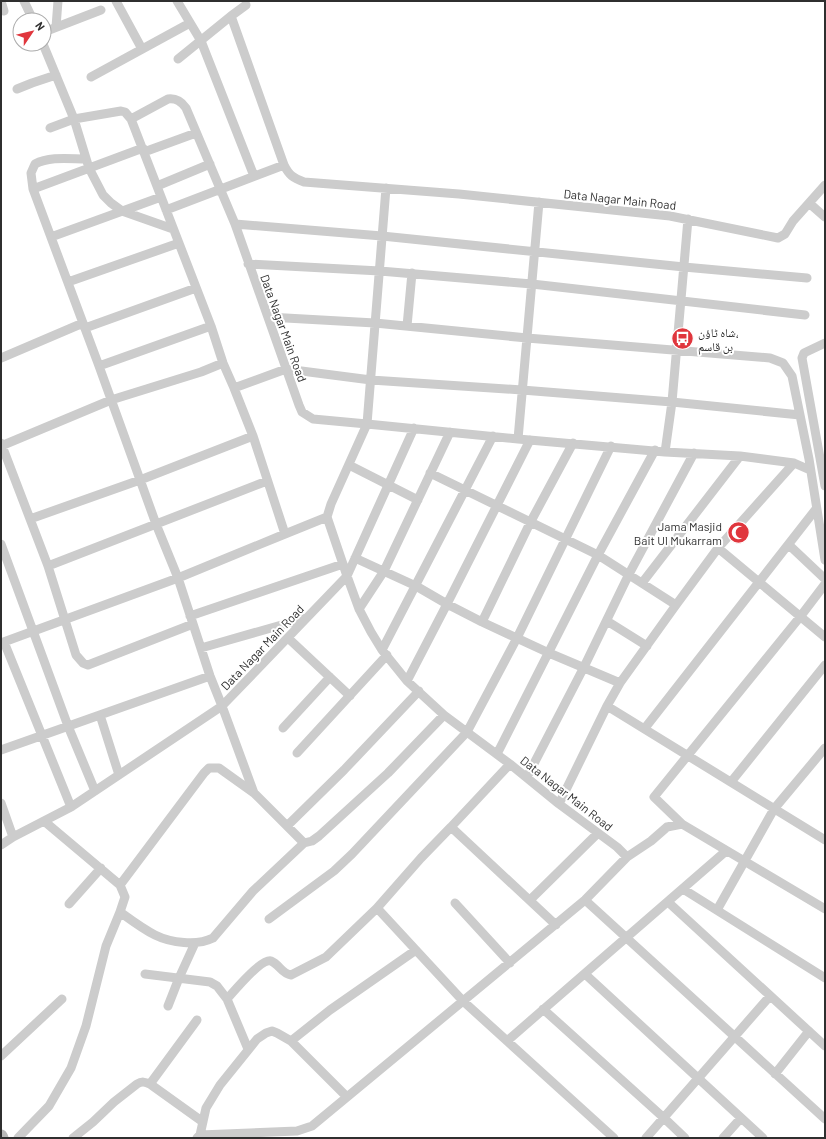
<svg xmlns="http://www.w3.org/2000/svg" width="826" height="1139" viewBox="0 0 826 1139" font-family="Barlow,'Noto Naskh Arabic',sans-serif">
	<rect width="100%" height="100%" fill="#fff"/>
	<g fill="none" stroke-linecap="round" stroke-linejoin="round">
		<path stroke="#ccc" stroke-width="9" d="M1 1 4 11
			M24 1 33 20
			M116 1 142 49
			M177 1 201 41 254 176
			M56 27 58 1
			M44 32 101 10
			M43 44 74 119 89 168 103 195 111 203 122 211 173 229
			M178 59 231 16 246 5
			M91 77 190 23
			M17 89 32 83 56 75
			M131 119 168 99C176 98 181 101 186 108L235 224 299 405 302 412 313 419 367 424 331 504 327 517 347 576 414 428
			M144 152 196 133
			M86 159C70 159 50 156 35 164L31 173 33 189 99 366 156 524 178 578 210 676 222 706 347 576 359 609 371 632 382 650 407 681 444 715 510 764 559 804 617 847 627 857 651 841 667 827 682 824 825 909
			M284 165C289 175 293 178 304 182L459 194 670 216 778 238 785 234 793 221 825 185
			M157 186 210 164
			M386 188 367 424 518 439
			M33 189 143 148
			M539 202 518 439 665 452 740 456 794 463 810 470
			M809 203 825 217
			M166 210 284 165 231 16
			M235 224 382 236 684 267 807 278
			M51 237 161 197
			M248 264 380 271 532 284 805 315
			M68 282 179 243
			M268 317 375 323 527 338 770 358 783 363 792 376 809 459 825 560
			M407 326 412 273
			M85 328 196 288
			M825 343 804 353 802 358 825 486
			M1 358 83 323
			M99 366 211 326
			M234 388 286 369 371 380 522 390 672 402 800 415
			M1 443 48 566 76 655 83 663 88 665 193 624
			M1 446 111 400 201 372 223 363
			M665 452 672 402 688 219
			M349 465 418 500
			M430 473 598 555 676 605
			M30 519 140 480 253 436
			M285 534 327 517
			M1 544 68 726 95 791
			M789 545 825 579
			M718 548 825 637
			M355 558 416 586 447 604 482 622 549 653 620 683
			M48 566 267 481
			M642 583 740 456
			M359 609 384 571 450 432
			M190 616 343 564
			M607 621 647 646
			M482 622 530 523 573 443
			M288 638 350 696
			M1 643 178 578 285 534 253 436 234 388 223 363 211 326 131 119 125 112 121 111 74 119 50 128
			M201 648 306 618
			M382 650 493 436
			M407 681 447 604 530 440
			M607 706 825 840
			M100 715 119 775
			M283 728 330 677
			M645 728 816 509
			M1 750 210 676
			M297 753 387 655
			M497 754 598 555 655 450
			M510 764 451 827 556 925
			M527 777 584 667 629 574 694 453
			M731 782 825 665
			M1 803 13 837
			M559 804 607 706 620 683 676 605 718 548 794 463
			M71 807 222 706 254 793
			M44 821 120 885
			M682 824 654 797 800 617 825 584
			M287 826 344 770 419 691
			M1 845 13 837 71 807 4 642
			M683 889 825 978
			M530 900 598 833
			M585 900 825 1119
			M668 902 825 1046
			M455 903 510 963
			M69 904 101 868
			M377 908 463 1001 614 1138
			M717 910 774 809 825 748
			M120 912C131 920 143 929 155 935 171 943 197 946 213 938L253 891 304 843
			M269 919 334 871 352 854 467 732 517 638 611 446
			M145 974 210 982 217 986 227 999 248 1049
			M585 974 763 1138
			M227 999C234 991 262 958 271 961 279 964 282 974 291 975L326 957 377 908 421 858 451 827
			M168 1006 179 978 195 943
			M543 1009 664 1118 685 1138
			M291 1041 330 1010 416 950
			M507 1041 726 851
			M1 1056 62 999
			M775 1074 809 1031
			M150 1084 197 1020
			M200 1135 206 1108 220 1085 257 1039 266 1033 272 1031 277 1033 291 1041 347 1097
			M18 1138 49 1106 71 1068 86 1026 106 946 120 912 125 897 120 885 204 773 209 768H219L254 793 304 843 312 841 319 836 388 773 444 715
			M73 1138 93 1122 114 1102 137 1084C142 1081 145 1082 150 1084L203 1122
			M197 1138 200 1135 297 1131 312 1126 585 900 627 857
			M646 1138 770 996
			M723 1138 741 1118"/>
		<path stroke="#b9b9b9" stroke-width="13" d="M1 1136 2 1138"/>
	</g>
	<defs>
		<symbol id="bus-disc" viewBox="-11 -11 22 22"><circle r="9.5" fill="#e0363d" stroke="#fff"/><path d="M-5-6H5V4H4V6H2V4H-2V6H-4V4H-5ZM-3.5-4V0h7V-4ZM-3.5 1.2v1.5H-2V1.2ZM2 1.2v1.5H3.5V1.2Z" fill="#fff"/></symbol>
		<symbol id="mosque-disc" viewBox="-11 -11 22 22"><circle r="9.5" fill="#e0363d" stroke="#fff"/><path d="M3.5-4.9A6 6 0 1 0 3.5 4.9A5 5 0 1 1 3.5-4.9Z" fill="#fff"/></symbol>
	</defs>
	<g fill-rule="evenodd">
		<use href="#bus-disc" x="670" y="326" width="25" height="25"/>
		<use href="#mosque-disc" x="726" y="520" width="25" height="25"/>
	</g>
	<g text-anchor="middle" dominant-baseline="central" stroke-width="4" stroke-linejoin="round" paint-order="stroke">
		<g font-size="12" fill="#2f2f2f" stroke="#fff">
			<text transform="translate(620 199) rotate(6)">Data Nagar Main Road</text>
			<text transform="translate(284 328) rotate(70)">Data Nagar Main Road</text>
			<text transform="translate(262 647) rotate(-46)">Data Nagar Main Road</text>
			<text transform="translate(567 793) rotate(38)">Data Nagar Main Road</text>
		</g>
		<g font-size="12" fill="#2f2f2f" stroke="#fff" text-anchor="start">
			<text x="698" y="332">شاہ ٹاؤن،<tspan x="698" dy="14">بن قاسم</tspan></text>
			<text x="722" y="526" text-anchor="end">Jama Masjid<tspan x="722" dy="14">Bait Ul Mukarram</tspan></text>
		</g>
	</g>
	<rect width="826" height="1139" fill="none" stroke="#2f2f2f" stroke-width="4"/>
	<g transform="translate(32 32) rotate(55)"><circle r="19" fill="#ffffff" stroke="#acacac"/>
	<path d="M0-3L7 15L0 10L-7 15Z" fill="#e0363d"/>
	<text y="-6" font-size="11" font-weight="bold" text-anchor="middle" fill="#2f2f2f">N</text>
	</g>
</svg>
